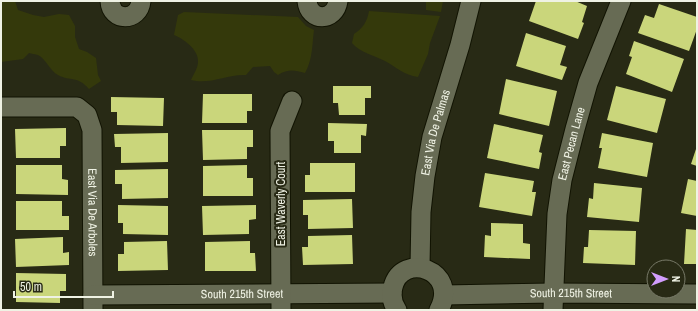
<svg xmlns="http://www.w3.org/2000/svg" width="698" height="311" viewBox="0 0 698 311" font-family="'Archivo Narrow',sans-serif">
	<rect width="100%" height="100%" fill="#282a15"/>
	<path fill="#34390b" d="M1 1H15L18 10 33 15 44 17 59 14 69 15 75 26V37L79 49 87 52 96 58 98 75 101 81 89 89C77 75 71 82 58 75 50 71 46 59 38 55 36 54 31 54 29 53L23 59 1 62Z
		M426 1H443L441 12 426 10Z
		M369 11 440 16 430 43 428 54 418 77C404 75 396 67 385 61 373 55 361 53 352 43L354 34C363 28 367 22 369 11Z
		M184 12 298 17 306 26 314 30C312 44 313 59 305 73 294 70 288 69 278 75L274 72 270 66 253 67 246 75C227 74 210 85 191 80 193 75 198 68 198 62 199 50 184 39 174 35L178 15Z"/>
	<path fill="#cad67b" d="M536 1H575L587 6 582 22 584 23 578 39 529 21Z
		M659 4 697 17V29L689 51 638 33 645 15 654 18Z
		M526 33 566 46 560 65 567 67 562 80 516 66Z
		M634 41 684 59 672 92 626 74 632 57 629 56Z
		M506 79 557 91 549 126 499 114Z
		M333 86H371V98H365V115H339L338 103H333Z
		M616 86 666 99 657 133 607 120Z
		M203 94H252V111H247V123H202Z
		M111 97 164 98 163 126 117 125V112H111Z
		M328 123 367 124 366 136 361 135V153H334V141H328Z
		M494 124 543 135 539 152 542 153 539 169 487 158Z
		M66 128V146H60V158H16L15 129Z
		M202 130H253V147H247V159L203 160Z
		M168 133V162L121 163V147H115L114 134Z
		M602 133 653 143 647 177 598 168 602 148H599Z
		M697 146V166L691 164Z
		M310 163H355V192H305V175H310Z
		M16 165H62V179L68 180V195L16 194Z
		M247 165V178H253V196H203V166Z
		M168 169V198L122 199V184H115V170Z
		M485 173 534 181 532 192H536L532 216 479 207Z
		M688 179 697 181V216L681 213Z
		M594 183 642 188 639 222 587 217 589 198 593 199Z
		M352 199 353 228 308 229V215H303V200Z
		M16 201H62V216H69V230H16Z
		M118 205 168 206V235L123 234V223H118Z
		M256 205V219L249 220V234L203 235 202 206Z
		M491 223 523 224V243L530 244V259L484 257 485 235 491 236Z
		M686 229 697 230V264H684Z
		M589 230 636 231 635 265 583 263 584 247H588Z
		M352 235 353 264 303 265 302 247H308V236Z
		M63 237V253L69 252V265L16 267 15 239Z
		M167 241 168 270 118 271V254H124V242Z
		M250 241V253H255L256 271H205V242Z
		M16 273 66 274V291H60V303L16 302Z"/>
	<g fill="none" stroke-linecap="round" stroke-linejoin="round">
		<defs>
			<g id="minor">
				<path d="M110 1C111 22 139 22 141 1"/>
				<path d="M307 1C309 22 335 22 338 1"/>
				<path id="s1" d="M1 107H77L87 115 92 130 93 310"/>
				<path id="s2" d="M420 267 421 212 425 176 432 137 460 45 471 1"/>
				<path id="s3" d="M93 295 392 293"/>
				<path id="s4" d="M444 295 553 293 697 294"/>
				<path d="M281 310 280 131 292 101"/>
				<path d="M397 310C392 303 391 295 393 287 402 251 460 270 439 310"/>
				<path id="s5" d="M553 310 557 214 562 180 575 129 588 83 621 1"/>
			</g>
		</defs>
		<use href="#minor" stroke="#111302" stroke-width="21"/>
		<use href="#minor" stroke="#676b54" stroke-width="19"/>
	</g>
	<g text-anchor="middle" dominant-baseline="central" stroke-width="4" stroke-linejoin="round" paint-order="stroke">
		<g font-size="12" fill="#eff2e4" stroke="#282a15">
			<text stroke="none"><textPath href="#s2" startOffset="136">East Via De Palmas</textPath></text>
			<text stroke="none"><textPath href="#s5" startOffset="168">East Pecan Lane</textPath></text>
			<text transform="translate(281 204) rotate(-90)">East Waverly Court</text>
			<text stroke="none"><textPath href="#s1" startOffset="187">East Via De Arboles</textPath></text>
			<text stroke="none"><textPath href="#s4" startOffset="127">South 215th Street</textPath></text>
			<text stroke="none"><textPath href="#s3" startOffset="149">South 215th Street</textPath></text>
		</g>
	</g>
	<rect width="698" height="311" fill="none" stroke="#eff2e4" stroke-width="4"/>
	<g transform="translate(666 279) rotate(90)"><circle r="19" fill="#282a15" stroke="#787a68"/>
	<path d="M0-3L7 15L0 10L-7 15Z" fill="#d29dfd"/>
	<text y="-6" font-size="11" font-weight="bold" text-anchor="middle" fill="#eff2e4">N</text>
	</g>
	<path d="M14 291v6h99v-6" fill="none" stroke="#eff2e4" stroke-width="2"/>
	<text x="20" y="291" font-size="12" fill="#eff2e4" stroke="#282a15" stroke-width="3" paint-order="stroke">50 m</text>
</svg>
